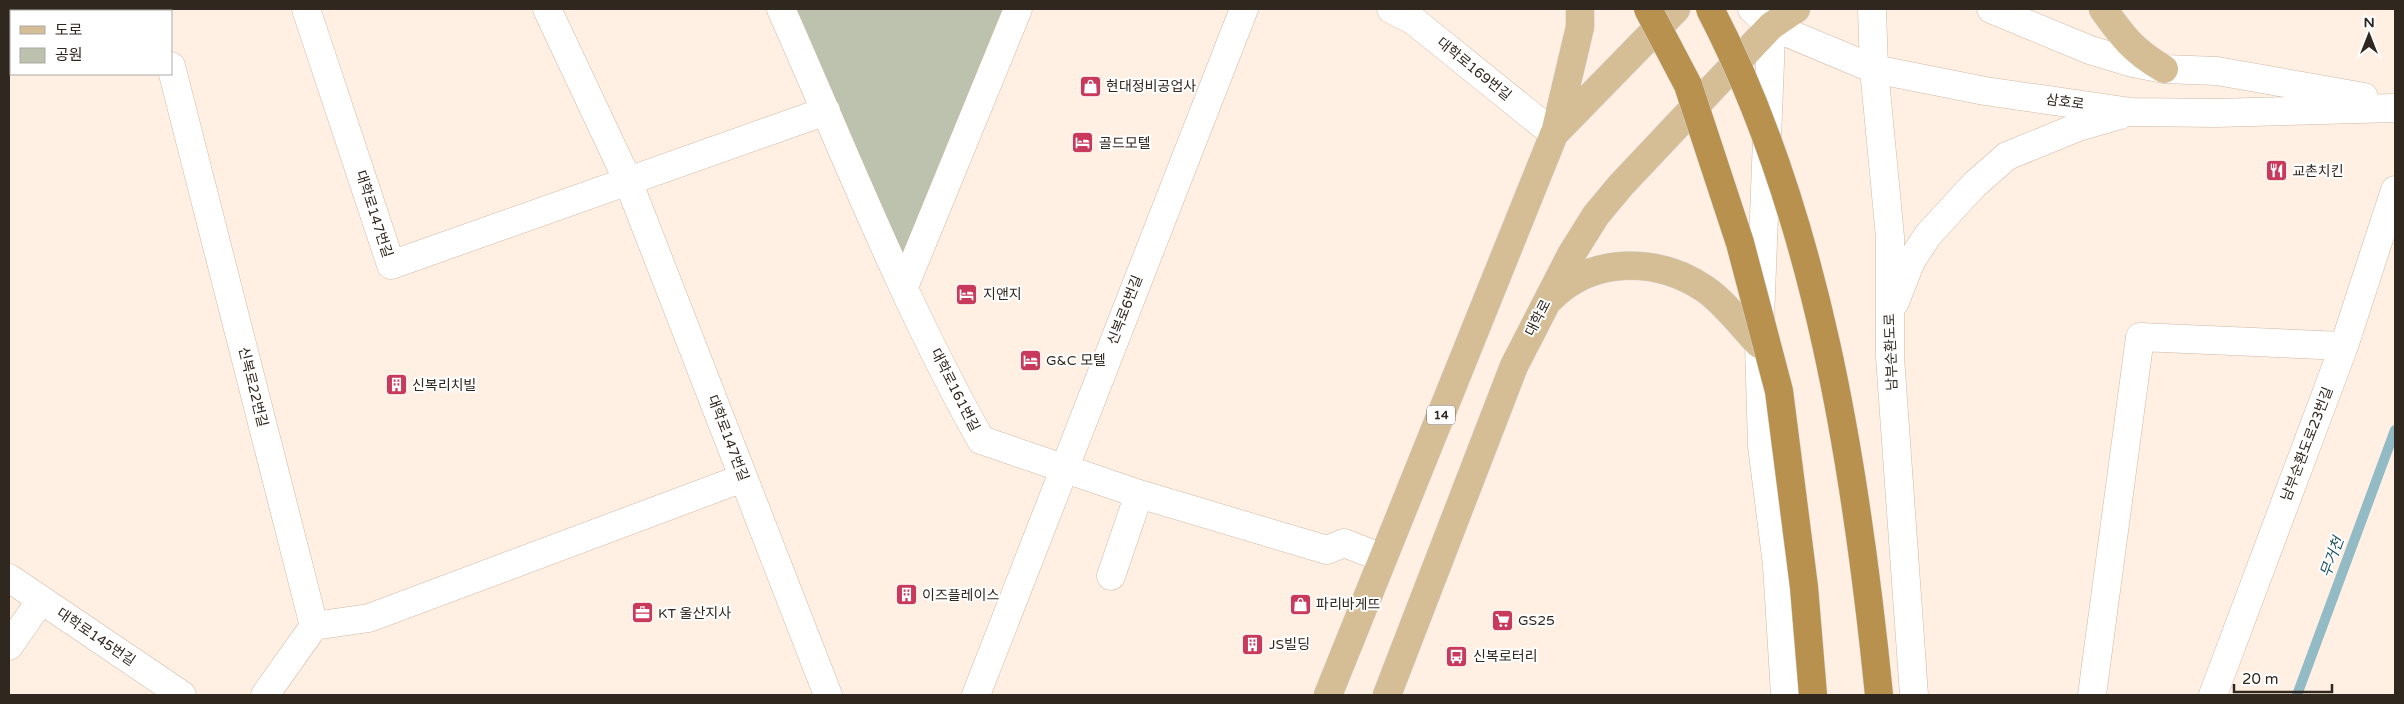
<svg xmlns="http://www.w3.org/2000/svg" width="2404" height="704" viewBox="0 0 2404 704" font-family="'Varela Round','Noto Sans KR',sans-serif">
	<rect width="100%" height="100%" fill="#fff0e3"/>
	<path fill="#bcc2ae" d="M781 9H1018L904 287Z"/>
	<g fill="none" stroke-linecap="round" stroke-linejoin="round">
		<path stroke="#92bbc5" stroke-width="10" d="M2297 695 2395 430"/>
		<defs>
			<path id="street" d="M157 9V11
				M306 9 391 265 826 111
				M547 9 628 181 828 695
				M781 9C845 153 903 302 981 440L1139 494 1327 550 1344 543 1383 558
				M1391 9 1414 21 1554 134
				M171 66 314 626 265 695
				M904 287 1018 9
				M1111 576 1139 494
				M9 578 182 695
				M314 626 369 618 743 478
				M9 646 41 600
				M976 695 1244 9
				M2092 695 2140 337 2344 346
				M2213 695 2344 346 2395 190"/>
			<path id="secondary" d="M1752 9 1771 26 1874 69 1985 91 2131 112 2216 113 2395 108
				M1872 9 1874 69 1890 237V357L1914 695
				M1991 9 2090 50 2133 63 2164 69 2217 71 2364 97
				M1772 11 1759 344 1762 446 1777 565 1785 695
				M1895 302 1911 261 1928 235 1974 185 2007 156 2078 127 2120 115"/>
			<path id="primary" d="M2103 9C2123 37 2133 51 2164 69
				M1555 133 1580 27V9
				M1551 298C1593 256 1658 257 1705 289 1723 301 1744 328 1759 344
				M1328 695 1554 134 1676 9
				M1387 695 1514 366 1571 255 1596 215 1621 185 1771 26 1796 9"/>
		</defs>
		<use href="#street" stroke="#d0b8a4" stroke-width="29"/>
		<use href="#secondary" stroke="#d0b8a4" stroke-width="29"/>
		<use href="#primary" stroke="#d6d4d2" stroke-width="29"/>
		<use href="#street" stroke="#fff" stroke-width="28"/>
		<use href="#secondary" stroke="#fff" stroke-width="28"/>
		<use href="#primary" stroke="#d5bd95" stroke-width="28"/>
		<defs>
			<path id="highway-bridge" d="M1648 9 1688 85 1740 243 1779 391 1804 587 1813 695
				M1710 9C1817 215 1856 466 1879 695"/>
		</defs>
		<use href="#highway-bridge" stroke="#d6d4d2" stroke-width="29" stroke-linecap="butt"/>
		<use href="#highway-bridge" stroke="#b9914e" stroke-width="28"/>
	</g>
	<defs>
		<symbol id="shop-square" viewBox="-11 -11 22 22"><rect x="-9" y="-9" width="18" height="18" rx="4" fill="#c8395b" stroke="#fff"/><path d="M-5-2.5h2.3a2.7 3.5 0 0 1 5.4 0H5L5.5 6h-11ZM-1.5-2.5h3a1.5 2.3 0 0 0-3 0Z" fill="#fff"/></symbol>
		<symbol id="hotel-square" viewBox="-11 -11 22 22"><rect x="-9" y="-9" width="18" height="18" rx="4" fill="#c8395b" stroke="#fff"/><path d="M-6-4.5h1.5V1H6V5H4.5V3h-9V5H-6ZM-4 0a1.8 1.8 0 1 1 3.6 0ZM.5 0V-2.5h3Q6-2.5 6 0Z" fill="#fff"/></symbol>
		<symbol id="restaurant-square" viewBox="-11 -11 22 22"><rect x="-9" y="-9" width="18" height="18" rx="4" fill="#c8395b" stroke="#fff"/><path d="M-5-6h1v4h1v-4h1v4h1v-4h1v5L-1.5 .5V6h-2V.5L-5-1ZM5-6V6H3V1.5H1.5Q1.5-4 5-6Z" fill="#fff"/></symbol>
		<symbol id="building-square" viewBox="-11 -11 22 22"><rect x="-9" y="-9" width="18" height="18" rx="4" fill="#c8395b" stroke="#fff"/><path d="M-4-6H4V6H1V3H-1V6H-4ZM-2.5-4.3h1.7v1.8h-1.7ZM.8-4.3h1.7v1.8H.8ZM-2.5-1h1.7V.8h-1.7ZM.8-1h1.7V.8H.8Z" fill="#fff"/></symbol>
		<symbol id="office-square" viewBox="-11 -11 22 22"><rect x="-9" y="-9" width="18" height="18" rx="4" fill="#c8395b" stroke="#fff"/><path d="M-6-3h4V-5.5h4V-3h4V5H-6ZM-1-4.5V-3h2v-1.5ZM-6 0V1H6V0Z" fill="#fff"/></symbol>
		<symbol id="supermarket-square" viewBox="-11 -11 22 22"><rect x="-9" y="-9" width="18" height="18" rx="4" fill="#c8395b" stroke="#fff"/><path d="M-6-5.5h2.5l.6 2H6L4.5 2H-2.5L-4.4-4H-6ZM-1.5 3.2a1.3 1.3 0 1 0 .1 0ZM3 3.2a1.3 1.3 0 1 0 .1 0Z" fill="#fff"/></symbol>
		<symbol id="bus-square" viewBox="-11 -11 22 22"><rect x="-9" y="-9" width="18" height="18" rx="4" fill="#c8395b" stroke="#fff"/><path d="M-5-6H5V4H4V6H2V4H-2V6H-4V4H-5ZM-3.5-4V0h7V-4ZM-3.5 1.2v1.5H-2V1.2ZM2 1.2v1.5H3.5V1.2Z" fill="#fff"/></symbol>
	</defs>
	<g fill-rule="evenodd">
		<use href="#shop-square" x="1078" y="74" width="25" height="25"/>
		<use href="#hotel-square" x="1070" y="130" width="25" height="25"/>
		<use href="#restaurant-square" x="2264" y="158" width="25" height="25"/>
		<use href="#hotel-square" x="954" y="282" width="25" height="25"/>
		<use href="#hotel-square" x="1018" y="348" width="25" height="25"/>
		<use href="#building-square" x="384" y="372" width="25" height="25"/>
		<use href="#building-square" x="894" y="582" width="25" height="25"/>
		<use href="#shop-square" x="1288" y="592" width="25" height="25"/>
		<use href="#office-square" x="630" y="600" width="25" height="25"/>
		<use href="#supermarket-square" x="1490" y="608" width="25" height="25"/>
		<use href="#building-square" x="1240" y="632" width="25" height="25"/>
		<use href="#bus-square" x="1444" y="644" width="25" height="25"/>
	</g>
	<g text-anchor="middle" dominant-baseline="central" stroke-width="4" stroke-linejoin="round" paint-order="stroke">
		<rect fill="#fff" stroke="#6e6862" stroke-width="1" x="1427" y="405.5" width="28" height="19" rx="4"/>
		<g font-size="12" font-weight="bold" fill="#30271f">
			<text x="1441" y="415">14</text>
		</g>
		<g font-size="14" fill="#30271f" stroke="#fff">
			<text transform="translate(1474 69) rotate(39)">대학로169번길</text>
			<text transform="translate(2065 102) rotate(8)">삼호로</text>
			<text transform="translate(374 214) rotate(72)">대학로147번길</text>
			<text transform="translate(1125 310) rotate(-69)">신복로6번길</text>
			<text transform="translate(1538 318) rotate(-63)">대학로</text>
			<text transform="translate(1891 352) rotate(-92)">남부순환도로</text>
			<text transform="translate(253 387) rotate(76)">신복로22번길</text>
			<text transform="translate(955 390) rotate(63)">대학로161번길</text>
			<text transform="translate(728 438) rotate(69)">대학로147번길</text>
			<text transform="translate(2307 444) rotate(-69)">남부순환도로23번길</text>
			<text transform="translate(96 637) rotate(34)">대학로145번길</text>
		</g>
		<g font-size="14" fill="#30271f" stroke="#fff" text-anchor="start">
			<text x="1106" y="86">현대정비공업사</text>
			<text x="1099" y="143">골드모텔</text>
			<text x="2292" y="171">교촌치킨</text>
			<text x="983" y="294">지앤지</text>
			<text x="1046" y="360">G&amp;C 모텔</text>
			<text x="412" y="385">신복리치빌</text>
			<text x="922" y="595">이즈플레이스</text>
			<text x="1316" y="604">파리바게뜨</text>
			<text x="658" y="613">KT 울산지사</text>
			<text x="1518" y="620">GS25</text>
			<text x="1269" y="644">JS빌딩</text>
			<text x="1473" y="656">신복로터리</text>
		</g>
		<g font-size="15" font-style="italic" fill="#1b5360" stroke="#fff">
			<text transform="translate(2332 557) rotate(-70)">무거천</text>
		</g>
	</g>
	<rect width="2404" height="704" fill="none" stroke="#30271f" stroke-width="20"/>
	<rect x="10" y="10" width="162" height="65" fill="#ffffff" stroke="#aca9a5"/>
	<rect x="20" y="26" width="25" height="8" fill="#d5bd95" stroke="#aca9a5"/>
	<text x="55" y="35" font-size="15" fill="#30271f">도로</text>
	<rect x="20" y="48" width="25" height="15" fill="#bcc2ae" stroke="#aca9a5"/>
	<text x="55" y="60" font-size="15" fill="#30271f">공원</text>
	<g transform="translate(2369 35)" stroke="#ffffff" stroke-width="4" paint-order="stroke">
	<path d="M0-4L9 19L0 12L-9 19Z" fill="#30271f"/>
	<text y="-8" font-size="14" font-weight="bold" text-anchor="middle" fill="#30271f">N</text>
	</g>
	<path d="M2234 684v8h98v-8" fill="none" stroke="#30271f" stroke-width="2.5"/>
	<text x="2242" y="684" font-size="15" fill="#30271f" stroke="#ffffff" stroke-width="4" paint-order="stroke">20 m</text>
</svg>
